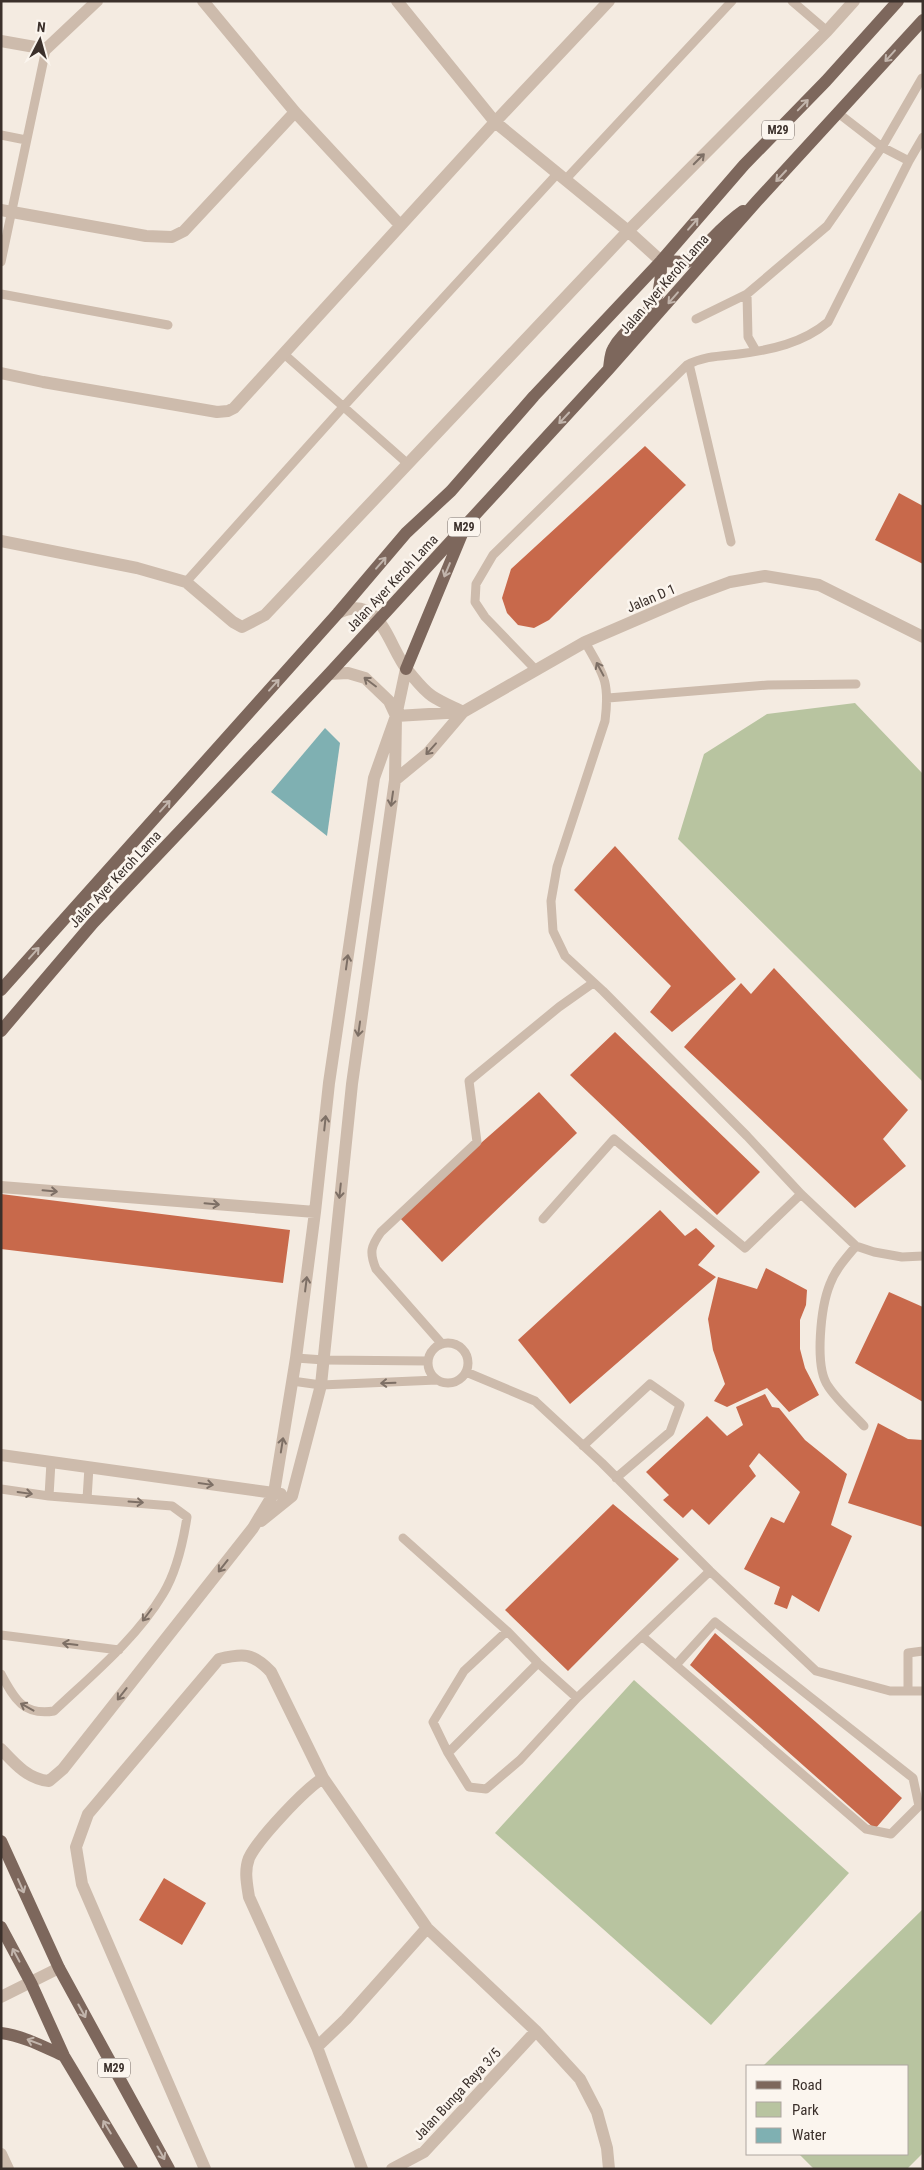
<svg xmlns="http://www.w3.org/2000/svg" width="924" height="2170" viewBox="0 0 924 2170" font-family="'Roboto Condensed',sans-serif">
	<rect width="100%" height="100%" fill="#f4ebe1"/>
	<path fill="#b8c4a0" d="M855 703 923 774V1082L678 839 704 754 767 714Z
		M634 1680 849 1873 711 2025 495 1833Z
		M923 1909V2153L907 2169H814L799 2154H908V2066H763Z"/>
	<path fill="#7fb0b2" d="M325 728 340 743 327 836 271 792Z"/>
	<path fill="#c8694b" d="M645 446 686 485 549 620 534 628 518 625 507 613 502 598 511 569Z
		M899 493 923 506V564L875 540Z
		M615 846 736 979 672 1032 650 1012 671 986 574 890Z
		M774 968 908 1110 883 1139 906 1166 855 1208 684 1047 741 983 751 994Z
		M615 1032 760 1172 717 1215 570 1075Z
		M539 1092 577 1133 442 1262 398 1216Z
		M1 1194 290 1230 283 1283 1 1249Z
		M660 1210 685 1236 696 1228 715 1246 698 1265 716 1277 570 1404 518 1340Z
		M766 1268 807 1290 806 1305 800 1320V1349L805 1368 819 1395 789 1412 767 1388 727 1407 714 1401 725 1384 713 1350 708 1319 718 1277 757 1289Z
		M889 1292 923 1307V1402L855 1363Z
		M765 1394 772 1407 779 1408 805 1440 847 1474 831 1525 852 1536 819 1612 792 1595 787 1609 774 1604 780 1587 744 1569 771 1517 784 1523 800 1492 759 1453 749 1466 756 1476 709 1525 692 1509 683 1518 663 1500 669 1495 646 1472 707 1416 727 1436 743 1425 736 1407Z
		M878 1423 908 1439 923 1440V1527L848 1503Z
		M613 1504 679 1559 568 1671 505 1610Z
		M715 1633 902 1798 875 1829 690 1665Z
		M164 1878 206 1903 182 1945 139 1920Z"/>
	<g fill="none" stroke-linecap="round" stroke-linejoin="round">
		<path stroke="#cdbbac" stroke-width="9" d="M792 1 827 31
			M838 113 882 147 909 161
			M1 135 26 140
			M565 180 732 1
			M1 262 46 49
			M1 294 168 325
			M747 294 748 337 756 351
			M696 319 747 294 827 226 882 147 922 78
			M284 354 408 464
			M687 365 690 368 731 542
			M186 582 344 406 558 173
			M585 642C604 675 610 682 605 721L557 867 551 901 553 931 565 956 603 991 747 1136 801 1194 856 1246 874 1252 902 1257 923 1256
			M536 670 485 617 475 602 476 584 493 555 687 365C704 356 721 356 739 354 771 350 803 343 828 322L909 161 923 137
			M608 698 768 685 856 684
			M543 1219 614 1139 745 1248 801 1194
			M856 1246C846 1258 835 1270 830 1284 821 1306 814 1366 828 1386 837 1400 852 1413 864 1426
			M428 1363a20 20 0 1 1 40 0a20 20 0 1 1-40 0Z
			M442 1344 376 1269C369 1252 371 1246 381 1232L477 1142 469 1081 559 1007 593 983
			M296 1358 324 1360 428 1361
			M466 1372 535 1401 602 1463 710 1571 816 1671 890 1691H923
			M292 1381 321 1385 437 1380
			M583 1446 650 1384 680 1405 670 1432 616 1478
			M1 1489 49 1496 172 1506 187 1517C183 1543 177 1571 163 1594 136 1639 92 1675 54 1711 23 1716 14 1698 1 1674
			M49 1496 51 1462
			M87 1499 89 1467
			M403 1538 507 1631 538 1663 577 1698
			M507 1631 464 1671 433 1722 448 1753 469 1787 486 1789 520 1760 577 1698 710 1571
			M1 1635 119 1650
			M643 1637 866 1829 891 1834 919 1806 913 1778 715 1622 676 1665
			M908 1691V1653L923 1651
			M448 1753 538 1663"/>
		<path stroke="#cdbbac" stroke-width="12" d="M203 1 295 112 400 225
			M397 1 495 122 628 231 661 261
			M1 41 46 49 97 1
			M1 210 146 236 172 237 184 231 295 112
			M1 373 43 382 217 412 228 411 234 408 495 122 609 1
			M1 541 137 568 186 582 233 622 242 627 265 615 628 231 827 31 854 1
			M338 613C381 592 388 647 408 671 415 679 423 690 432 696 441 702 453 707 463 712L428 753 395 780
			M396 716 463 712 585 642 687 598 730 582 765 576 819 585 923 637
			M1 1187 315 1212
			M1 1455 281 1494
			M261 1521 292 1496 321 1385 352 1084 395 780 396 716 389 701 365 678 348 673 329 674
			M1 1749C15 1764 28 1779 49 1781L63 1769 253 1528 274 1493 296 1358 315 1212 329 1083 374 778 396 716 406 669
			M323 1778C304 1790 258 1839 249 1858 244 1871 247 1884 249 1897L317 2047 362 2169
			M1 1997 59 1968
			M317 2047 346 2019 427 1928
			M1 2154 8 2169
			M205 2169 82 1884 76 1847 88 1814 219 1659C244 1653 253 1653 271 1672L323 1778 427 1928 536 2031 580 2079 597 2112 607 2148 609 2169
			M392 2169 424 2152 536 2031"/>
		<path stroke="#7d675c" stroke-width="12" d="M661 261 687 262C707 246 721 226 743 211
			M609 368C610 362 610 354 613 349 623 329 647 319 656 299 661 287 661 274 661 261
			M406 669 462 534
			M1 990 338 613 406 533 451 491 534 396 661 261 744 165 826 81 898 1
			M1 1031 93 923 329 674 608 370 757 201 923 20
			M1 1841 59 1968 169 2169
			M1 1927 31 1983 64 2056 132 2169
			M1 2033C24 2036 44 2047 64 2056"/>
	</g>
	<defs><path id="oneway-shaft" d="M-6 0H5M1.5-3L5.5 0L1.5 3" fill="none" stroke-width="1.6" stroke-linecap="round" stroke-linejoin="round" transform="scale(1.25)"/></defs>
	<g stroke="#c2b5ac">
		<use href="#oneway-shaft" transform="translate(890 56) rotate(132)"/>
		<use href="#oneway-shaft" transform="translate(803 105) rotate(-46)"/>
		<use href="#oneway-shaft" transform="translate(781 176) rotate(133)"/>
		<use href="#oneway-shaft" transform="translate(693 224) rotate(-49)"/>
		<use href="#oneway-shaft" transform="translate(673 298) rotate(131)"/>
		<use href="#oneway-shaft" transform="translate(564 418) rotate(133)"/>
		<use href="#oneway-shaft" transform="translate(381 563) rotate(-49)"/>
		<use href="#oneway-shaft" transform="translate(447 570) rotate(113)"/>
		<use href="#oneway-shaft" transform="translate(274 685) rotate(-48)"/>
		<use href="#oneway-shaft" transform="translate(165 806) rotate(-48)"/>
		<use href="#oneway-shaft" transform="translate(34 953) rotate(-48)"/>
		<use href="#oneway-shaft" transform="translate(21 1886) rotate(66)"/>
		<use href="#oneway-shaft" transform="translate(16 1955) rotate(-118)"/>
		<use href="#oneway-shaft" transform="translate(82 2011) rotate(61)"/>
		<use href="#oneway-shaft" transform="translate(34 2042) rotate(-159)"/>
		<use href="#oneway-shaft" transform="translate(107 2127) rotate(-121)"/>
		<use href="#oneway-shaft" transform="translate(161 2153) rotate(61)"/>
	</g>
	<g stroke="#7d6f65">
		<use href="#oneway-shaft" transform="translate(699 159) rotate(-45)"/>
		<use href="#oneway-shaft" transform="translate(600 669) rotate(-118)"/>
		<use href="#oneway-shaft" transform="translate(370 682) rotate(-143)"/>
		<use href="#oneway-shaft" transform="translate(431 749) rotate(132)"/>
		<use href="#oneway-shaft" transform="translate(392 799) rotate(98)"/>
		<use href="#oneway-shaft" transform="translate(347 962) rotate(-82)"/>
		<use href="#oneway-shaft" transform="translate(359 1029) rotate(98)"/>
		<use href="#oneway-shaft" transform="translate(325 1123) rotate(-84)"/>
		<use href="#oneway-shaft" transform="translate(50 1191) rotate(5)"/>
		<use href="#oneway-shaft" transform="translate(340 1191) rotate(96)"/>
		<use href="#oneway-shaft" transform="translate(212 1204) rotate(5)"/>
		<use href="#oneway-shaft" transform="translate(306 1284) rotate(-83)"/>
		<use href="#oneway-shaft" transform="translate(388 1383) rotate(178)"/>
		<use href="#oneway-shaft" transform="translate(282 1445) rotate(-81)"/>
		<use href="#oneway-shaft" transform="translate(206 1484) rotate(8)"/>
		<use href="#oneway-shaft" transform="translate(25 1493) rotate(8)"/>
		<use href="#oneway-shaft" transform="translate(136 1502) rotate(4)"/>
		<use href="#oneway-shaft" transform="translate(223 1566) rotate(128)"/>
		<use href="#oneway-shaft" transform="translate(147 1615) rotate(127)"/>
		<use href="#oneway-shaft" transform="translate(70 1644) rotate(-173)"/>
		<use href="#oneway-shaft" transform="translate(122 1694) rotate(128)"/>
		<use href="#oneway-shaft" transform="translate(27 1707) rotate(-151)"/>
	</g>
	<g text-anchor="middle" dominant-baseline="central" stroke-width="5" stroke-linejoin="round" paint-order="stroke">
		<g fill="#fbf5ee" stroke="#756b66" stroke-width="1">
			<rect x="762" y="120.5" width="32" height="19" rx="4"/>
			<rect x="448" y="517.5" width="32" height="19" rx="4"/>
			<rect x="98" y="2058.5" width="32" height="19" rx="4"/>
		</g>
		<g font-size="12" font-weight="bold" fill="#3b302b">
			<text x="778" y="130">M29</text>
			<text x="464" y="527">M29</text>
			<text x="114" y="2068">M29</text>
		</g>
		<g font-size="14" fill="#3b302b" stroke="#fbf5ee">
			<text transform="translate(664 284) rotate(-49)">Jalan Ayer Keroh Lama</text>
			<text transform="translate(392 583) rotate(-47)">Jalan Ayer Keroh Lama</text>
			<text transform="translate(651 598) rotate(-23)">Jalan D 1</text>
			<text transform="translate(115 879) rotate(-47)">Jalan Ayer Keroh Lama</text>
			<text transform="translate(457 2094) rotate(-47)">Jalan Bunga Raya 3/5</text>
		</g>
	</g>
	<rect width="924" height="2170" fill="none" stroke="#3b302b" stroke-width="5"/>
	<rect x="746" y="2065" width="162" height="90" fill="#fbf5ee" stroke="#aea6a0"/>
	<rect x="756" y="2081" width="25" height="8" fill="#7d675c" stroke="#aea6a0"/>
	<text x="792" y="2090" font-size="15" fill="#3b302b">Road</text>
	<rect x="756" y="2102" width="25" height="15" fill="#b8c4a0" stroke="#aea6a0"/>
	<text x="792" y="2115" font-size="15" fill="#3b302b">Park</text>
	<rect x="756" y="2128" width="25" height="15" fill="#7fb0b2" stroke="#aea6a0"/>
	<text x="792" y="2140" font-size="15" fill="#3b302b">Water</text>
	<g transform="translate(40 40) rotate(6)" stroke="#fbf5ee" stroke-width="4" paint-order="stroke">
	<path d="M0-4L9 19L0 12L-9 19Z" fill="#3b302b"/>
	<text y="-8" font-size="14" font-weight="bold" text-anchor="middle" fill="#3b302b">N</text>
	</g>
</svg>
